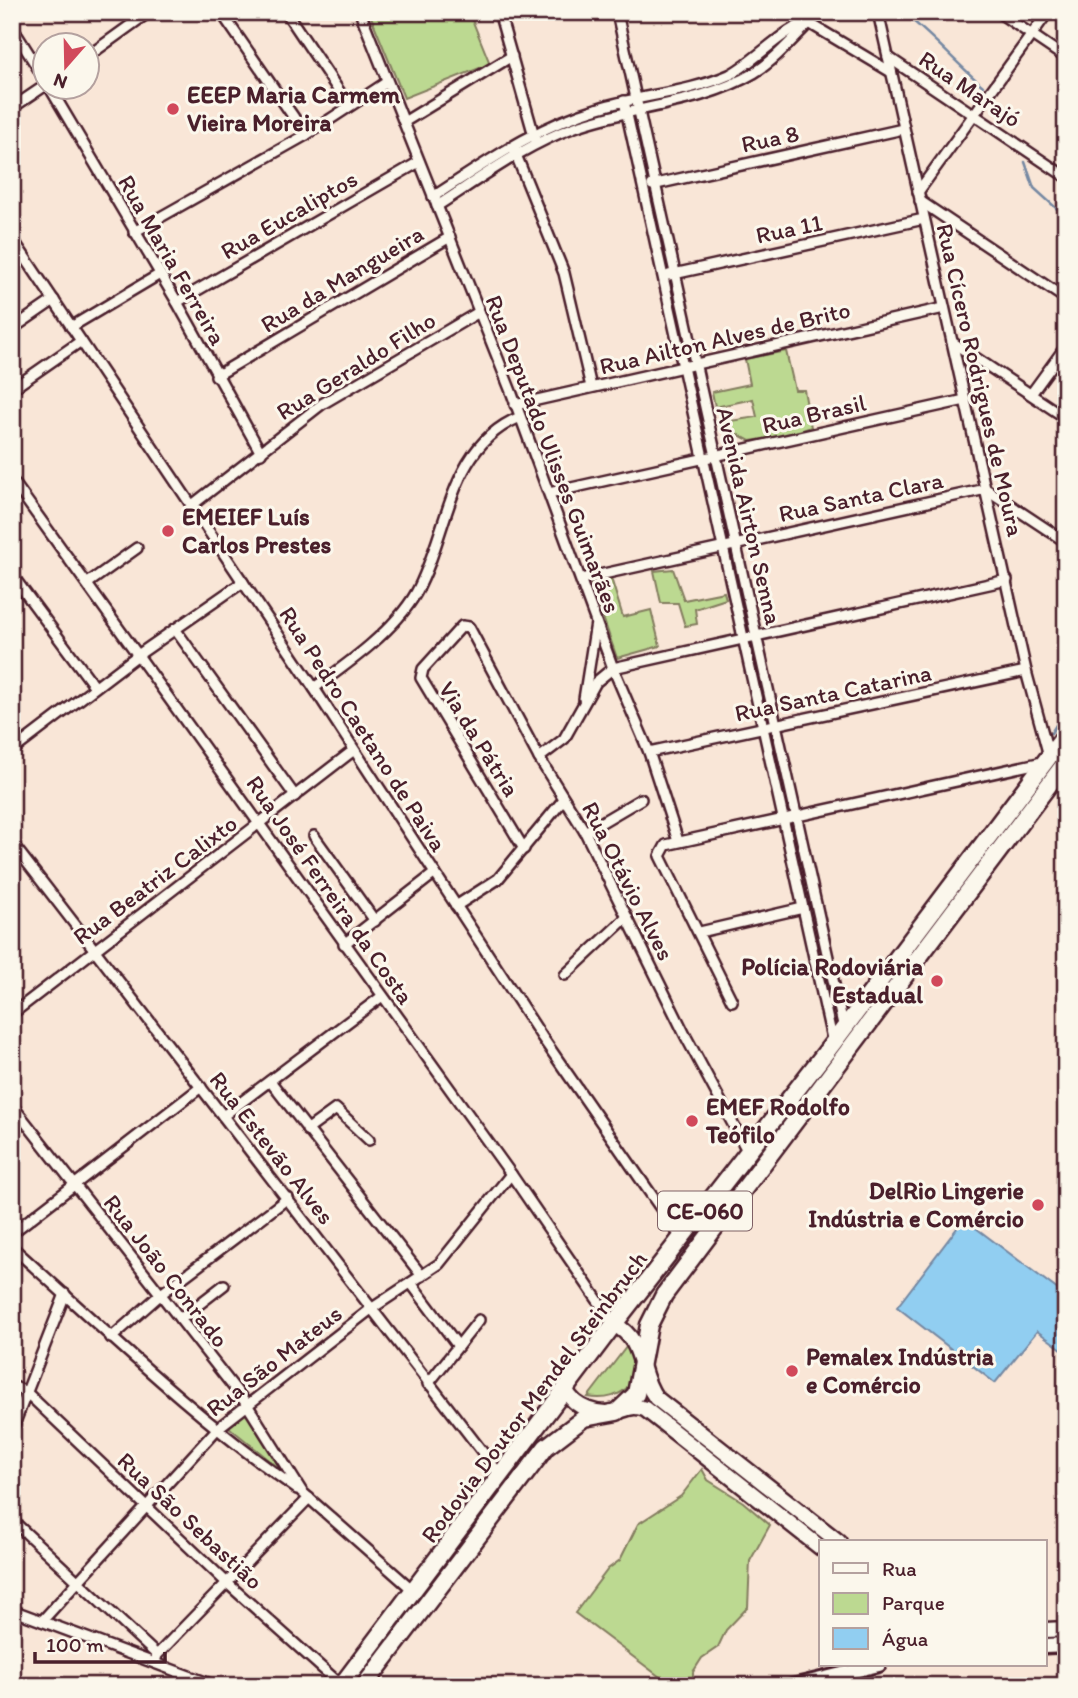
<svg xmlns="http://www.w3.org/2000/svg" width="1078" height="1698" font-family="Itim,sans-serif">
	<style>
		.green { fill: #bcd991; stroke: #837c5e; stroke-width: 2 }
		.water { fill: #91cef1; stroke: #7588a2; stroke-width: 2 }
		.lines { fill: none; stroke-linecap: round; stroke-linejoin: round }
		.stream { stroke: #7588a2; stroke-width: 2.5 }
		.street-casing { stroke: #4a1f2b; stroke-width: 14 }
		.secondary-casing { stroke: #4a1f2b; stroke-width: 18 }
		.primary-casing { stroke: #4a1f2b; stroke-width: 19 }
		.highway-casing { stroke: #4a1f2b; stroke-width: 21 }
		.street { stroke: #fbf7ec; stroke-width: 9 }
		.secondary { stroke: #fbf7ec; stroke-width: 12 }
		.primary { stroke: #fbf7ec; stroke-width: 14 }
		.highway { stroke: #fbf7ec; stroke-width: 16 }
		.poi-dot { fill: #d1495b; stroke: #fbf7ec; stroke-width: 2.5 }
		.labels { text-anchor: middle; stroke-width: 6; stroke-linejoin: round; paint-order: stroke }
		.shield { fill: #fbf7ec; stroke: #7f6065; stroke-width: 2 }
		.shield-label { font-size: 23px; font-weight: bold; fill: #4a1f2b }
		.street-label { font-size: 24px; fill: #4a1f2b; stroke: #fbf7ec }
		.poi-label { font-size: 24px; font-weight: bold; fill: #4a1f2b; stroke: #fbf7ec; text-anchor: start }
	</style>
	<rect width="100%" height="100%" fill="#f9e6d7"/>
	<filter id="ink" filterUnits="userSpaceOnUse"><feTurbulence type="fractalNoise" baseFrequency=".0143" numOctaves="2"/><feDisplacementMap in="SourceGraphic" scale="14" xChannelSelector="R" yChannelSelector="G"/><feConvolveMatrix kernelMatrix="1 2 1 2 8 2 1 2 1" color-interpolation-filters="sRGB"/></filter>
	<g filter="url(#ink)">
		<!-- green -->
		<g class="green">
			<polygon points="369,12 469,12 490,64 404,98"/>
			<polygon points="786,351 795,390 804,390 811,427 790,435 750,441 717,423 757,417 753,399 715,407 712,392 750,384 745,359"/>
			<polygon points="673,569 684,600 724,592 726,599 695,609 697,624 685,626 678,603 661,603 654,571"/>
			<polygon points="611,578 623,617 651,610 660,646 617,658 591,583"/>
			<path d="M630,1342C649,1376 624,1404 588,1397Z"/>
			<polygon points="245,1411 247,1412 290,1477 230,1428 229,1425"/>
			<polygon points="702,1469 708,1480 743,1502 770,1525 750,1561 748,1607 726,1630 718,1647 702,1658 693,1672 693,1686 672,1686 575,1613 608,1569 620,1560 638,1524 681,1496"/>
		</g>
		<!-- water -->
		<polygon class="water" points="964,1219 1066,1296 1066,1352 1037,1331 995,1383 897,1307"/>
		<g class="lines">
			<!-- stream -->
			<g class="stream">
				<path d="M902,12C931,34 955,62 983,86"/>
				<polyline points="1025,162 1034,188 1066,217"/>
				<polyline points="1051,733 1066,709"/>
			</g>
			<!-- street casing -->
			<g class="street-casing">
				<g id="street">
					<polyline points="221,12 306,135"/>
					<polyline points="286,12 349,106"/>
					<polyline points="360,12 512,394 613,668 649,752 678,841"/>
					<polyline points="499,12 535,139"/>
					<polyline points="878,12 1026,671 1049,756"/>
					<polyline points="998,12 1066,58"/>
					<polyline points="617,13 844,1029"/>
					<polyline points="809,23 891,72"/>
					<polyline points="12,27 46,81"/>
					<polyline points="88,56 149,12"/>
					<polyline points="888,57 1066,177"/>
					<polyline points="50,88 177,302 261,453"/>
					<polyline points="624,101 833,1043"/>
					<polyline points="12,108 46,85"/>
					<polyline points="404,122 512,56"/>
					<polyline points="514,150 564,273 591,387"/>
					<polyline points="652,185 903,129"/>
					<polyline points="918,192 1048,12"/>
					<path d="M433,197C487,162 537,126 599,108C641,95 688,93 729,75C751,65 791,22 809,23"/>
					<polyline points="920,201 1066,299"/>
					<path d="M437,206C482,177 525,145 575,127C633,106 700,105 754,73C774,61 792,40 809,23"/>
					<polyline points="134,232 306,135 387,82"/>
					<polyline points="12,238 314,688 542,1037 682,1239"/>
					<polyline points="669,275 924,219"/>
					<polyline points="177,302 419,162"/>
					<polyline points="71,327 160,274"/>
					<polyline points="12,329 54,300"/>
					<polyline points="952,342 1066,418"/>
					<polyline points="216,376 450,237"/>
					<polyline points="12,389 81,341"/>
					<polyline points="1031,394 1066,346"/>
					<polyline points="515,405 944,308"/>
					<polyline points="12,480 511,1174 614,1324"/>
					<polyline points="549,493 965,400"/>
					<polyline points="191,506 322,404 479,312"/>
					<polyline points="12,575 95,687"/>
					<polyline points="581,579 986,489 1066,542"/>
					<polyline points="88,583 137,548"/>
					<polyline points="175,629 295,796"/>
					<path d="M314,688C349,663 395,630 416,593C449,533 448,446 520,417"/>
					<polyline points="584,699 596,623"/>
					<polyline points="12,751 138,655 243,582"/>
					<polyline points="649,752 1026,671"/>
					<polyline points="539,758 564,739 596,682 613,668 1007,580"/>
					<polyline points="585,832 641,799"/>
					<polyline points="314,836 375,921"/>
					<polyline points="12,843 501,1476"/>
					<polyline points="524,849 421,678 423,669 462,626 469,627 539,758 585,832 685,1035 749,1154"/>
					<polyline points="456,906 498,879 564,799"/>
					<polyline points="700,932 803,908"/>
					<polyline points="344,944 435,873"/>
					<polyline points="565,975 627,917"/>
					<polyline points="732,1001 660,856 666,845 1043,762"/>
					<polyline points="12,1014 354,750"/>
					<polyline points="270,1081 422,1276"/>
					<polyline points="12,1105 246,1403 302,1492 414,1591"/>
					<polyline points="223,1116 381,997"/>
					<polyline points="307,1130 336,1109 369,1140"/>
					<polyline points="12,1233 201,1087"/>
					<path d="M12,1247C105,1330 195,1418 297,1489"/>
					<polyline points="411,1283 458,1346"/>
					<polyline points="180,1319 224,1285"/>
					<polyline points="111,1338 161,1294 288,1198"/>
					<polyline points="428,1384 479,1320"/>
					<polyline points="12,1386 26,1392 226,1582 341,1685"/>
					<polyline points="12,1430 65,1294"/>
					<polyline points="12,1520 157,1655"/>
					<polyline points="12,1610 216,1686"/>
					<polyline points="42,1621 218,1428 371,1309 439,1264 511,1174"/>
					<polyline points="155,1663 157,1655 309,1498"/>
				</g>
			</g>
			<!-- secondary casing -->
			<g class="secondary-casing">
				<polyline id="secondary" points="792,1686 879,1665"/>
			</g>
			<!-- primary casing -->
			<g class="primary-casing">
				<g id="primary">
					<path d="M614,1324C646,1341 637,1373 656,1398L839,1542"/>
					<path d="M566,1390C574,1408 599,1417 619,1411C630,1408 633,1405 645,1409L821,1548"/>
					<polyline points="1045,1630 1066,1629"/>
					<polyline points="1045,1646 1066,1645"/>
				</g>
			</g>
			<!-- highway casing -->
			<g class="highway-casing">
				<g id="highway">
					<polyline points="341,1686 614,1324 833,1043 1066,734"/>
					<polyline points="364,1686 546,1447 584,1418 617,1412 636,1394 649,1325 664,1295 1066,762"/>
				</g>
			</g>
			<!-- street -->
			<use href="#street" class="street"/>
			<!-- secondary -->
			<use href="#secondary" class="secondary"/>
			<!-- primary -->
			<use href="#primary" class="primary"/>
			<!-- highway -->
			<use href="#highway" class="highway"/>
		</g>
	</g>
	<!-- markers -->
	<g class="poi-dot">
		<circle cx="173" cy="109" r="7"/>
		<circle cx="168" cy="531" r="7"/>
		<circle cx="937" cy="981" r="7"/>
		<circle cx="692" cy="1121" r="7"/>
		<circle cx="1038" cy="1205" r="7"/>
		<circle cx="792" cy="1371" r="7"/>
	</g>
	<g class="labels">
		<!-- shield labels -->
		<rect class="shield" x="658" y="1191.5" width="94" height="39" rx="5"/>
		<g class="shield-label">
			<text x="705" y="1219">CE-060</text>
		</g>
		<!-- street labels -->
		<g class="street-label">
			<text transform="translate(970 89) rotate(34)" y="8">Rua Marajó</text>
			<text transform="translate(770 139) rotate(-12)" y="8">Rua 8</text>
			<text transform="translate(289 215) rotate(-30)" y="8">Rua Eucaliptos</text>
			<text transform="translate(789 229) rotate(-12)" y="8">Rua 11</text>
			<text transform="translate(172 260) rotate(60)" y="8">Rua Maria Ferreira</text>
			<text transform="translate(342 279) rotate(-31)" y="8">Rua da Mangueira</text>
			<text transform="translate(725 338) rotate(-13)" y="8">Rua Ailton Alves de Brito</text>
			<text transform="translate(356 366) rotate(-32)" y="8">Rua Geraldo Filho</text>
			<text transform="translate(980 380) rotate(77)" y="8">Rua Cícero Rodrigues de Moura</text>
			<text transform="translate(814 414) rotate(-13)" y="8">Rua Brasil</text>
			<text transform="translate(553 454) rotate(69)" y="8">Rua Deputado Ulisses Guimarães</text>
			<text transform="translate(861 497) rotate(-12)" y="8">Rua Santa Clara</text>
			<text transform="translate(749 516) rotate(77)" y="8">Avenida Airton Senna</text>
			<text transform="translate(833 693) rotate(-12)" y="8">Rua Santa Catarina</text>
			<text transform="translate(363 729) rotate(57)" y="8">Rua Pedro Caetano de Paiva</text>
			<text transform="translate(479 739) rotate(58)" y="8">Via da Pátria</text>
			<text transform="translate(155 880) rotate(-37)" y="8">Rua Beatriz Calixto</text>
			<text transform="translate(628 881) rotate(63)" y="8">Rua Otávio Alves</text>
			<text transform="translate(330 890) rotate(55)" y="8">Rua José Ferreira da Costa</text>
			<text transform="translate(272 1148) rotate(52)" y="8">Rua Estevão Alves</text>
			<text transform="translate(166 1271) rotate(52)" y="8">Rua João Conrado</text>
			<text transform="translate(274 1361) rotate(-38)" y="8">Rua São Mateus</text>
			<text transform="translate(534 1397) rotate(-53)" y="8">Rodovia Doutor Mendel Steinbruch</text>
			<text transform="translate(190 1521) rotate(43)" y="8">Rua São Sebastião</text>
		</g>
		<!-- poi labels -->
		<g class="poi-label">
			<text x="187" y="103">EEEP Maria Carmem<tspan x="187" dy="28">Vieira Moreira</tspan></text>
			<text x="182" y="525">EMEIEF Luís<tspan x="182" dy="28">Carlos Prestes</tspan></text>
			<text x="923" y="975" text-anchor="end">Polícia Rodoviária<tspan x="923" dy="28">Estadual</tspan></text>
			<text x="706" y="1115">EMEF Rodolfo<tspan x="706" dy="28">Teófilo</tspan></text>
			<text x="1024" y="1199" text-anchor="end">DelRio Lingerie<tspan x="1024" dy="28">Indústria e Comércio</tspan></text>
			<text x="806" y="1365">Pemalex Indústria<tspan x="806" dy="28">e Comércio</tspan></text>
		</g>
	</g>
	<!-- margin -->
	<rect width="1078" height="1698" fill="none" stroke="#fbf7ec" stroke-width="42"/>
	<rect x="21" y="21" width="1036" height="1656" fill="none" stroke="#4a1f2b" stroke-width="2.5" filter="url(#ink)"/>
	<!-- legend -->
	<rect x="819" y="1540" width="228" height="126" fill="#fbf7ec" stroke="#b4a19f" stroke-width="2"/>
	<rect x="833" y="1563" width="35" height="10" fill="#fbf7ec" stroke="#b4a19f" stroke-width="2"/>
	<text x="882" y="1576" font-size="21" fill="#4a1f2b">Rua</text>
	<rect x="833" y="1593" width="35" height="21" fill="#bcd991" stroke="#b4a19f" stroke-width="2"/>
	<text x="882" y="1610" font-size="21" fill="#4a1f2b">Parque</text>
	<rect x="833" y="1628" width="35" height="21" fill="#91cef1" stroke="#b4a19f" stroke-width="2"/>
	<text x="882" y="1646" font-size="21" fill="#4a1f2b">Água</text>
	<!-- north arrow -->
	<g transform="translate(66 66) rotate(200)"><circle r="33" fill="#fbf7ec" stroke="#b4a19f" stroke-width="2"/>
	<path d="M0-5L12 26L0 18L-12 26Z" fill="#d1495b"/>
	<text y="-10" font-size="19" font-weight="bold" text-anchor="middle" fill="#4a1f2b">N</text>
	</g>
	<!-- scale -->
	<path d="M35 1652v10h130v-10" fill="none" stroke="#4a1f2b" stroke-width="3.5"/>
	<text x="46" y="1652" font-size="21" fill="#4a1f2b" stroke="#fbf7ec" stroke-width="5" paint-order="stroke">100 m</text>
</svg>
